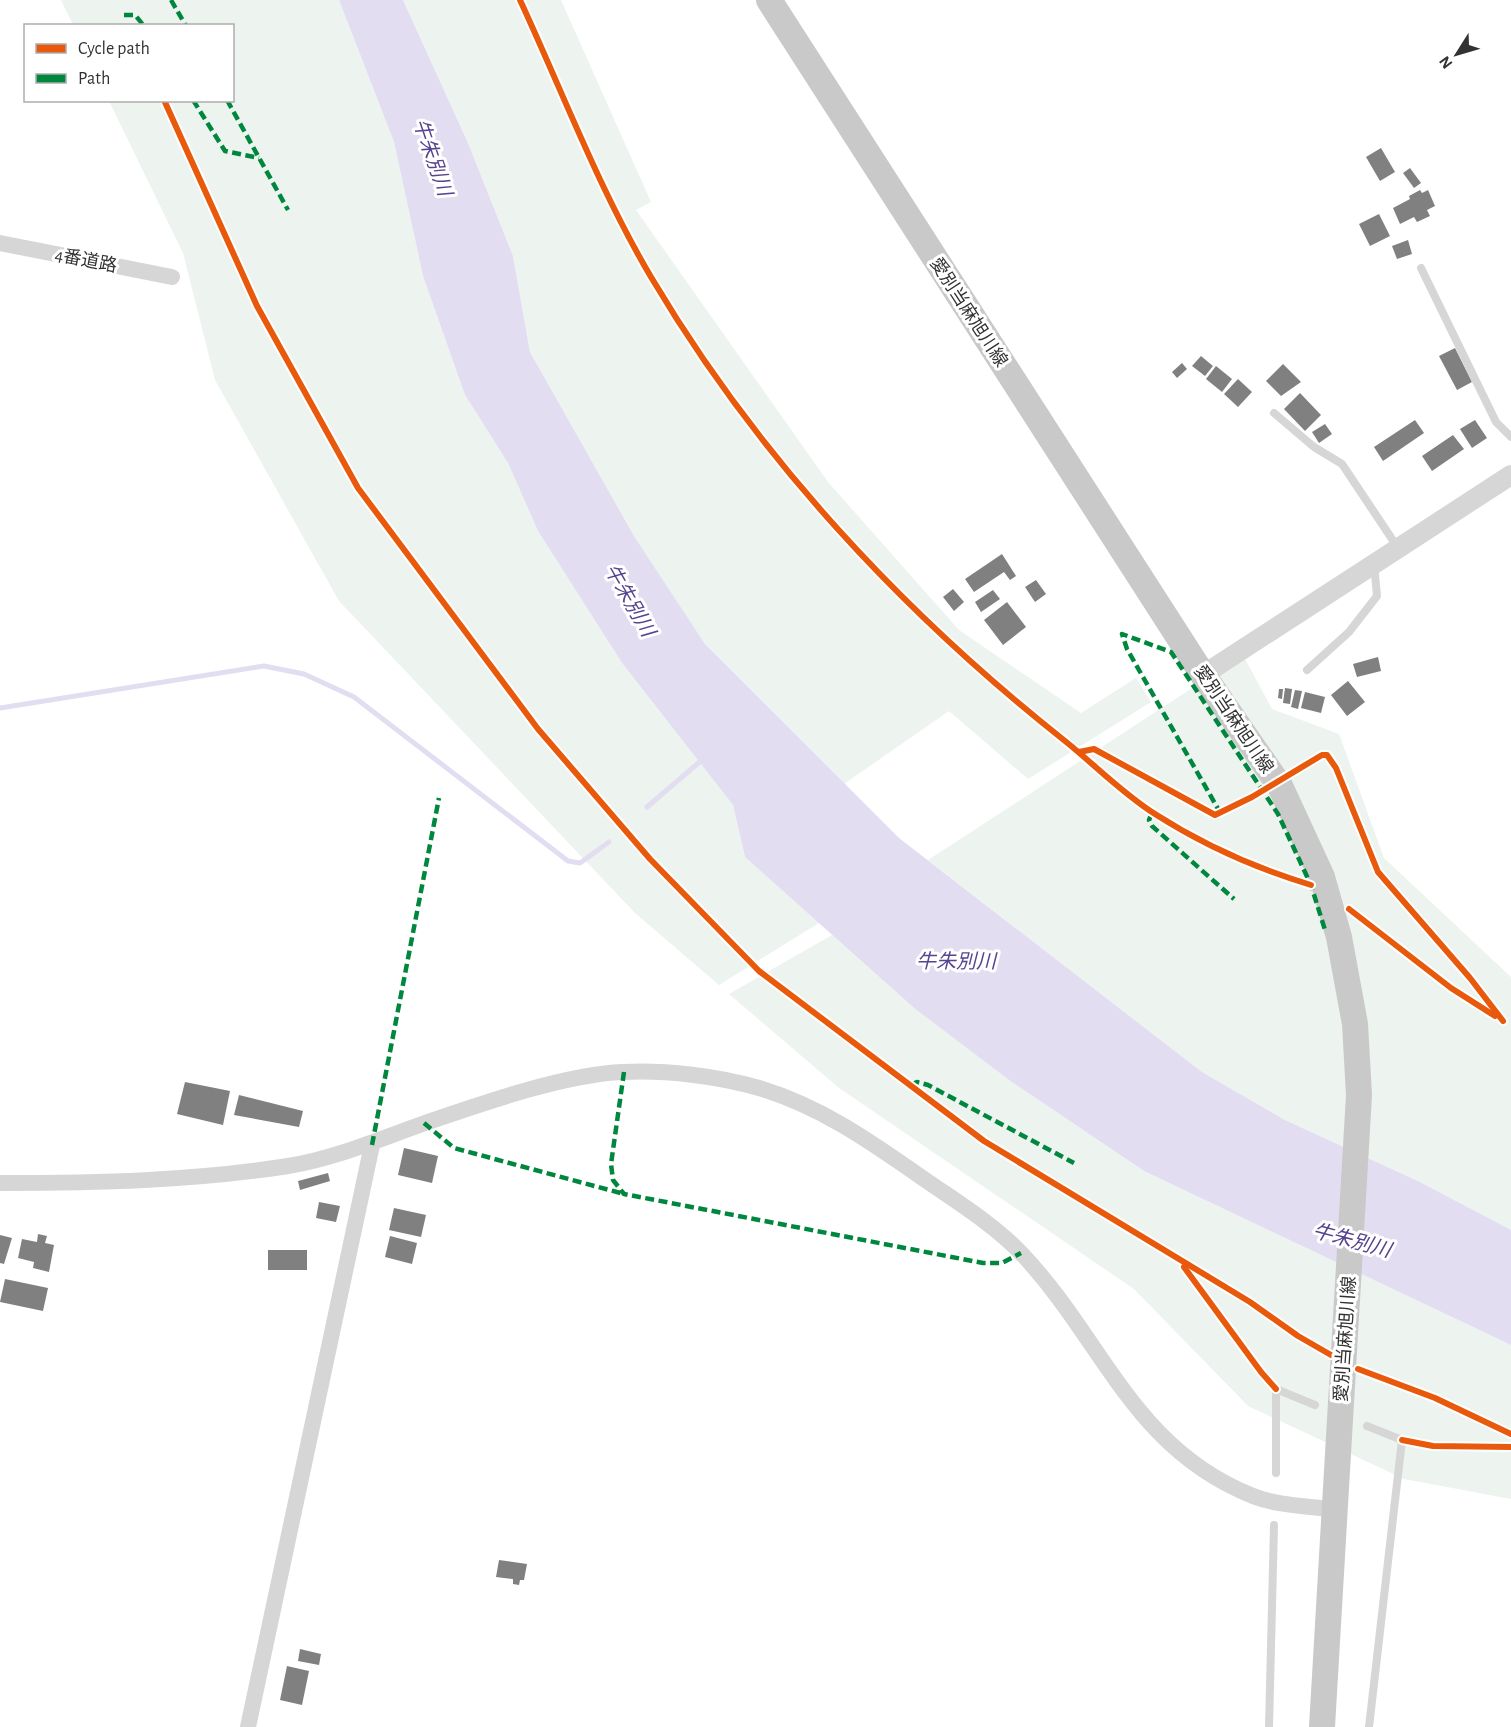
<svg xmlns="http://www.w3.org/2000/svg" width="1511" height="1727" font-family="'Alegreya Sans','Noto Sans JP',sans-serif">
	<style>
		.green { fill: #edf3ef }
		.water { fill: #e3ddf1 }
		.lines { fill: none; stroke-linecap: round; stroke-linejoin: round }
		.stream { stroke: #e3ddf1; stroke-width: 5 }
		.building { fill: #808080 }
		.service { stroke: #d6d6d6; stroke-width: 8 }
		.minor { stroke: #d6d6d6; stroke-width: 16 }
		.tertiary { stroke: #d6d6d6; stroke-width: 20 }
		.primary { stroke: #c9c9c9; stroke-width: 26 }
		.quiet { stroke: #00873e; stroke-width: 4.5; stroke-dasharray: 9 4.5; stroke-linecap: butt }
		.cycleway-casing { stroke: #fff; stroke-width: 10 }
		.cycleway { stroke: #e8590c; stroke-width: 6 }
		.labels { text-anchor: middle; stroke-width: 6; stroke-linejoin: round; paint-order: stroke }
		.street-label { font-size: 18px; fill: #323232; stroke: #fff }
		.water-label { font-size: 20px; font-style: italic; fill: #584390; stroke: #fff }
	</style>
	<rect width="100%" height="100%" fill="#fff"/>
	<!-- green -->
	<g class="green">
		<polygon points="61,0 339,0 394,142 423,276 465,395 508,463 538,531 622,663 733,805 745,857 819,923 719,985 635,913 339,601 215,380 183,253 109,101 232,100 232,26 73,25"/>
		<polygon points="403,0 561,0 651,202 636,210 828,482 959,630 1081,713 1136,678 1151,702 1028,779 949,711 844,784 705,644 634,536 530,352 513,256 468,143"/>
		<polygon points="1243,655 1272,709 1339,734 1384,858 1511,977 1511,1230 1420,1182 1285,1120 1202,1072 928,860"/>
		<polygon points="832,935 914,1008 1009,1080 1144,1171 1511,1345 1511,1499 1404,1479 1248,1406 1134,1289 839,1088 729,994"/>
	</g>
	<!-- water -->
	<polygon class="water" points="339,0 403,0 468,143 513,256 530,352 634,536 705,644 899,838 1202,1072 1285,1120 1420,1182 1511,1230 1511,1345 1144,1171 1009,1080 914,1008 745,857 733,805 622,663 538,531 508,463 465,395 423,276 394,142"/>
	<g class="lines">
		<!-- stream -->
		<g class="stream">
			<polyline points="0,708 264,666 304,674 354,697 568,861 580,863 609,842"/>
			<polyline points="647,807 703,759"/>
		</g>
	</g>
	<!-- building -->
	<g class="building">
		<polygon points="1381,148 1395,172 1380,181 1366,157"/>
		<polygon points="1410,168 1421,183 1414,188 1403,173"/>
		<polygon points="1420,190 1422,193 1428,190 1435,206 1427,210 1430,216 1417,222 1414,217 1400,224 1393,208 1410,199 1409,196"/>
		<polygon points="1379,214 1390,236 1370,246 1359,224"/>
		<polygon points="1408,240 1412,254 1397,259 1392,246"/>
		<polygon points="1455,348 1472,382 1457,390 1439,356"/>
		<polygon points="1201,356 1213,366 1205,376 1192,366"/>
		<polygon points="1182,363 1187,369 1177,378 1172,372"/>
		<polygon points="1283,364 1301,382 1281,396 1266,381"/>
		<polygon points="1216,366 1232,379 1222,392 1206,379"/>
		<polygon points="1238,379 1252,392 1238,407 1224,394"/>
		<polygon points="1300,393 1321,415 1305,431 1284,409"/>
		<polygon points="1415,420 1424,433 1383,461 1374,447"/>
		<polygon points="1475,420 1487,438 1472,448 1460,429"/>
		<polygon points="1325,424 1332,434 1319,443 1312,432"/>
		<polygon points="1453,435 1464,449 1432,471 1422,456"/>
		<polygon points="1002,554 1016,576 1010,580 1004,572 974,592 965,579"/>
		<polygon points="1036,580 1046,594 1035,602 1025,587"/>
		<polygon points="953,589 964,602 954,611 943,597"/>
		<polygon points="993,590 1000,599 981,612 975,602"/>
		<polygon points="1007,602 1026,627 1003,645 984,620"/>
		<polygon points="1378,657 1381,671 1357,677 1353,664"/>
		<polygon points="1348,681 1365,702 1347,716 1331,695"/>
		<polygon points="1285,688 1292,689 1290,704 1283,703"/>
		<polygon points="1279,689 1283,689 1282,699 1278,698"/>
		<polygon points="1295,690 1302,691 1298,709 1291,707"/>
		<polygon points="1305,692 1325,697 1321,713 1301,708"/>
		<polygon points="185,1082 230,1091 223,1125 177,1114"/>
		<polygon points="239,1095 303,1111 299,1127 234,1115"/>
		<polygon points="404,1148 438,1156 432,1183 398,1175"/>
		<polygon points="328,1173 330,1181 300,1190 298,1181"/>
		<polygon points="319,1202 340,1206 336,1222 316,1218"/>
		<polygon points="394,1208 426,1215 421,1237 389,1230"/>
		<polygon points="38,1234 47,1236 45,1243 54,1245 49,1272 33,1268 34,1262 18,1258 22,1239 37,1242"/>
		<polygon points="0,1235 12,1238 4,1264 0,1263"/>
		<polygon points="390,1236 417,1243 412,1264 385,1257"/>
		<rect x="268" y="1250" width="39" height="20"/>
		<polygon points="5,1279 48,1288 43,1311 0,1302"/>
		<polygon points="499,1560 527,1564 524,1580 520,1580 519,1585 513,1584 513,1579 496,1577"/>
		<polygon points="300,1649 321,1654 319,1665 298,1661"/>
		<polygon points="287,1666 309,1671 302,1705 280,1700"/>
	</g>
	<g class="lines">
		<!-- service -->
		<g class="service">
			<polyline points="1421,268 1496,422 1511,437"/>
			<polyline points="1274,413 1314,447 1342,464 1398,548"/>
			<polyline points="1307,670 1349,632 1377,596 1374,564"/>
			<polyline points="1367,1426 1402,1440 1369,1727"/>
			<polyline points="1276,1473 1276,1389 1315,1405"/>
			<polyline points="1269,1727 1274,1525"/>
		</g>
		<!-- minor -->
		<g class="minor">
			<polyline points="0,243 172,277"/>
			<path d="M0,1183C96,1183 193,1181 288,1166C336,1158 380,1139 425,1123C480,1104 566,1074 623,1072C667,1070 717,1076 759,1088C822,1107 871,1142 924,1179C957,1202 993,1224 1021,1253C1103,1339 1132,1448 1253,1496C1278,1506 1310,1506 1335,1510"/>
			<polyline points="248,1727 372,1145"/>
		</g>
		<!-- tertiary -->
		<polyline class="tertiary" points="1203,675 1511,475"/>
		<!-- primary -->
		<polyline class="primary" points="769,0 1203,675 1280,786 1322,877 1339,937 1355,1024 1359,1095 1322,1727"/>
		<!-- quiet -->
		<g class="quiet">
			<polyline points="171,0 186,26"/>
			<polyline points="124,15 135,15 144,26"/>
			<polyline points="193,100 225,151 259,158"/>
			<polyline points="227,100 288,210"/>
			<polyline points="1152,813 1149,820 1152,826 1234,899"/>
			<polyline points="1221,814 1127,649 1122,634 1171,652 1278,814 1311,885 1325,930"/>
			<polyline points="624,1072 611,1164 613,1180 624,1194 983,1263 1002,1263 1021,1253"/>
			<polyline points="911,1085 917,1082 928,1085 1074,1163"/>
			<polyline points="424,1123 454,1148 624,1194"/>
			<polyline points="372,1145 439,798"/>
		</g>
		<!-- cycleway casing -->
		<g class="cycleway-casing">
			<g id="cycleway">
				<path d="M520,0C563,93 599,189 651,277C757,456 902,612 1065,741C1095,765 1123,794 1155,814C1202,844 1258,869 1311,885"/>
				<polyline points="164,100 257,306 358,488 538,729 650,859 759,971 984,1141 1250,1302 1298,1336 1331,1355"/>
				<polyline points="1079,752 1094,749 1215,815 1252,797 1322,755 1327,755 1336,768 1378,872 1470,978 1503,1021"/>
				<polyline points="1349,909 1451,988 1495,1016"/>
				<polyline points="1184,1267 1261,1372 1276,1389"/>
				<polyline points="1358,1369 1435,1398 1511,1434"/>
				<polyline points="1402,1440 1433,1446 1511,1447"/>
			</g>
		</g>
		<!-- cycleway -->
		<use href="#cycleway" class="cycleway"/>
	</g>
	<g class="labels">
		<!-- street labels -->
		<g class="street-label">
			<text transform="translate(86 260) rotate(11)" y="6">4番道路</text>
			<text transform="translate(969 312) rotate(57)" y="6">愛別当麻旭川線</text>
			<text transform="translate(1234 719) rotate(56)" y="6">愛別当麻旭川線</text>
			<text transform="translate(1345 1339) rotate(-86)" y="6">愛別当麻旭川線</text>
		</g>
		<!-- water labels -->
		<g class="water-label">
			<text transform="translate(433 157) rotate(71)" y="7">牛朱別川</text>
			<text transform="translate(630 600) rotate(60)" y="7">牛朱別川</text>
			<text x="956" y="968">牛朱別川</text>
			<text transform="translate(1352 1240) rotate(15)" y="7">牛朱別川</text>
		</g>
	</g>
	<!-- legend -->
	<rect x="24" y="24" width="210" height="78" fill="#ffffff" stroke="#adadad" stroke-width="1.5"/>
	<rect x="36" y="44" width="30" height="9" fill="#e8590c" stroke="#adadad" stroke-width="1.5"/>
	<text x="78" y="54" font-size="18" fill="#323232">Cycle path</text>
	<rect x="36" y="74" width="30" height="9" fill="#00873e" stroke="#adadad" stroke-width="1.5"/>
	<text x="78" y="84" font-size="18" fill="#323232">Path</text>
	<!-- north arrow -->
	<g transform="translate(1457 54) rotate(233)" stroke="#ffffff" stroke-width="4.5" paint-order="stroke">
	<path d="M0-4.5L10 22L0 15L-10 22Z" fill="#323232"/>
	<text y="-9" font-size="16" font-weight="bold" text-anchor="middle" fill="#323232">N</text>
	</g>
</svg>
